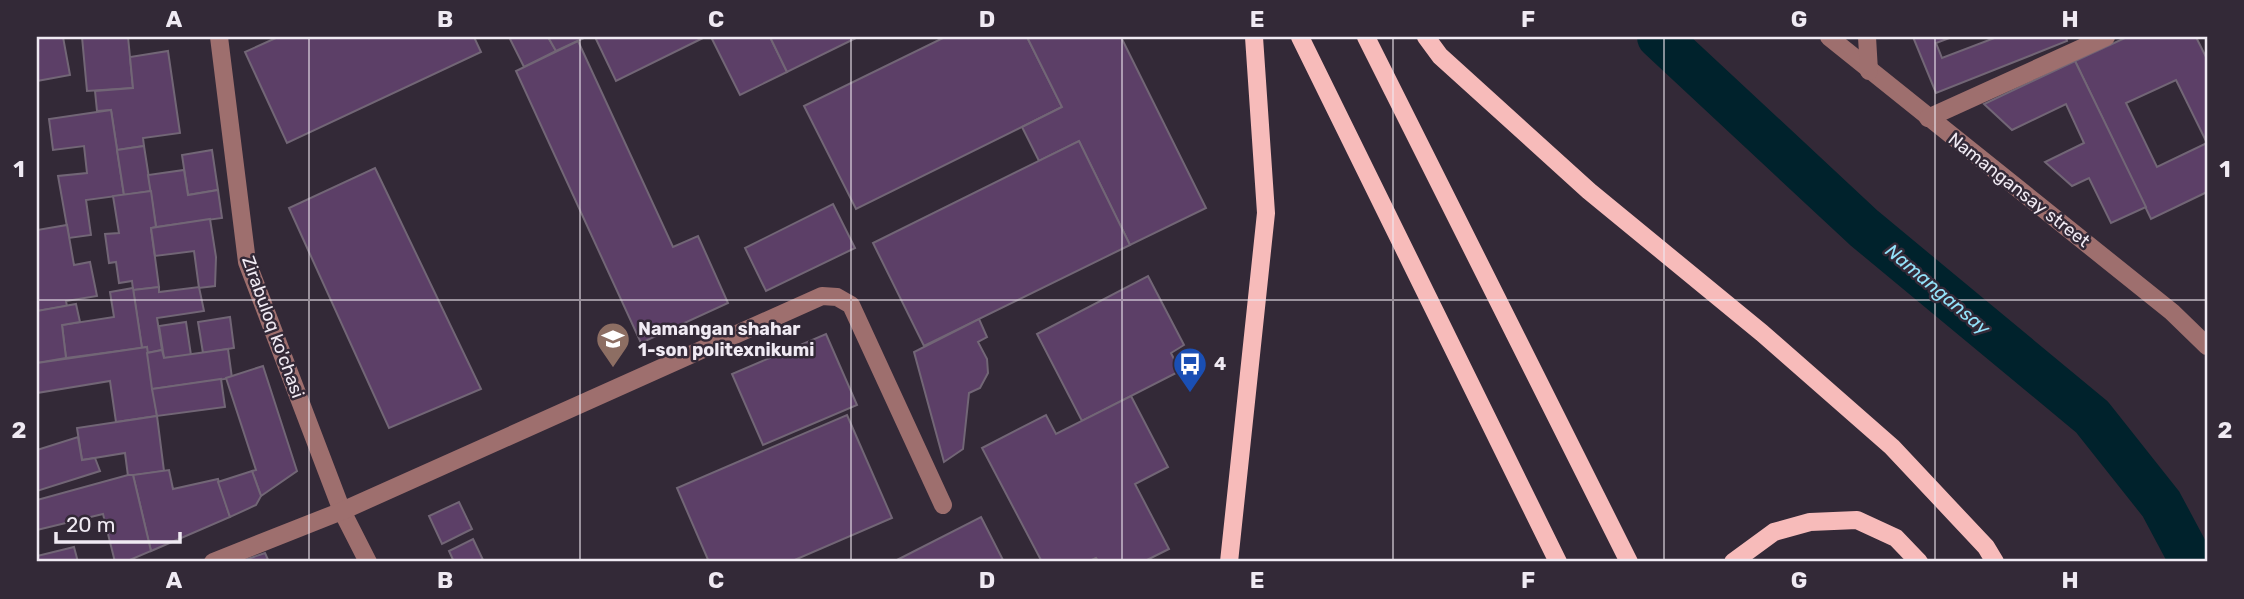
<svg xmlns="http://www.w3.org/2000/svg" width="2244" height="599" font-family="Rubik,sans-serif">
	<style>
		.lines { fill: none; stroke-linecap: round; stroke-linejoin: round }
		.canal { stroke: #00222c; stroke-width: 44 }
		.building { fill: #5c3f67; stroke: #726676; stroke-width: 2; fill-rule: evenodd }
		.minor { stroke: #9e6f6e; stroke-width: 18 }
		.major { stroke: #f7bbba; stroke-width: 18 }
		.grid { fill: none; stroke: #f0eaf3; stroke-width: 2; stroke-opacity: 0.55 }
		.labels { text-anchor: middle; stroke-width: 5; stroke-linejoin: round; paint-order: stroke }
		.street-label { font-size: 18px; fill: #f0eaf3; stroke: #332937 }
		.poi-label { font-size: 18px; font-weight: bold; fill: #f0eaf3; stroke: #332937; text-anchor: start }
		.water-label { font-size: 19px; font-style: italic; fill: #94e3fb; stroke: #332937 }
		.neatline { fill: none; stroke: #f0eaf3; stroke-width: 2.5 }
		.grid-label { font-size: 23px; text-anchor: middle; font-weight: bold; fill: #f0eaf3 }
	</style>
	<rect width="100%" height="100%" fill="#332937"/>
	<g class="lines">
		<!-- canal -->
		<polyline class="canal" points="1659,37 1864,228 2092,417 2161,504 2192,562"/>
	</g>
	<!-- building -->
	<g class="building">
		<polygon points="37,37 63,37 70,75 37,81"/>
		<polygon points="82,37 128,37 133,88 87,91"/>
		<polygon points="278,37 474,37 481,52 287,143 245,52"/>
		<polygon points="509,37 548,37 556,51 524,67"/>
		<polygon points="548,37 586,37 556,51"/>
		<polygon points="595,37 705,37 616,81"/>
		<polygon points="711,37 770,37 787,72 740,95"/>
		<polygon points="770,37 858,37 787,72"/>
		<polygon points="945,37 1027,37 1062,107 856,209 804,106"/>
		<polygon points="1027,37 1121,37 1206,208 1130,245 1079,141 1039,161 1022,127 1062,107"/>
		<polygon points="1913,37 1952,37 1936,43 1942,58 1997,37 2066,37 2067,41 1936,93"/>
		<path d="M2127,37H2196L2207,59V192L2151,219L2075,61ZM2176,80L2207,143L2157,167L2126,103Z"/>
		<polygon points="578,41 673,247 698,236 728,303 641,343 516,71"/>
		<polygon points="168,51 180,133 143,138 144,146 117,150 111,110 97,111 95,91 133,88 130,57"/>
		<polygon points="2075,61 2146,207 2111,223 2089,178 2072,186 2045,162 2084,143 2066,104 2012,130 1984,104"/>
		<polygon points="111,110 124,195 86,200 91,235 69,238 58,176 87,173 84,146 53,150 49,119"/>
		<polygon points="1079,141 1130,245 924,346 873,243"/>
		<polygon points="144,146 151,191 124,195 117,150"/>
		<polygon points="212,150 218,190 188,195 182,155"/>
		<polygon points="375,168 481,389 389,428 289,208"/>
		<polygon points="184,170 188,195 218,190 222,218 156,227 148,175"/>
		<polygon points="151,191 156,227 151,228 159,287 133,290 132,281 119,283 116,262 109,263 105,234 119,233 113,196"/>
		<polygon points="833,204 855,248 766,291 745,248"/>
		<polygon points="210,219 216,257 215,286 199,288 194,251 155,256 151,228"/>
		<polygon points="67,225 74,265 90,262 97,296 66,301 67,306 37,311 37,230"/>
		<polygon points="1148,276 1184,345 1171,353 1180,371 1082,421 1037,334"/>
		<polygon points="159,287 159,292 199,287 204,311 157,318 162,350 147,353 147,347 142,348 133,290"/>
		<polygon points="133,288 142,348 66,358 62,325 114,317 110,292"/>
		<polygon points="76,304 80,322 62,325 66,358 37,363 37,311"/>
		<polygon points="230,317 234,348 203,353 198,322"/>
		<polygon points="979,319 987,337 978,342 987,359 988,373 980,388 969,393 963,449 944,462 914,352"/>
		<polygon points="186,322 191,355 164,358 159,326"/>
		<polygon points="826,334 857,405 763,445 732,374"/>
		<polygon points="147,347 157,416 116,422 110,381 37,393 37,363"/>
		<polygon points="228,349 232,378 152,389 147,353 162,350 164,358"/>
		<polygon points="263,366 297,471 261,496 252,471 256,470 226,378"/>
		<polygon points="221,379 225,407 157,416 152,389"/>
		<polygon points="1131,396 1168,467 1135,484 1169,549 1143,562 1099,562 1096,558 1087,562 1042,562 982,448 1046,415 1056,434"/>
		<polygon points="847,415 892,518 790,562 709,562 677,488"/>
		<polygon points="157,416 164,471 128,476 125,453 82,460 77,428"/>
		<polygon points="78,437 82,460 95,458 100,471 37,491 37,450"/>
		<polygon points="169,470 173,489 218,479 230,517 151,551 133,475"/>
		<polygon points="252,471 261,496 256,505 230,517 218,482"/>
		<polygon points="128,475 133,475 151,551 125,562 115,562 103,514 37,530 37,500"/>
		<polygon points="459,502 472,529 442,544 429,516"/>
		<polygon points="981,517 1004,562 893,562"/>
		<polygon points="473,539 484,562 454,562 449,551"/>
		<polygon points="74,547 78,562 37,562 37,556"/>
		<polygon points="265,553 269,562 239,562"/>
	</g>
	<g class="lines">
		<!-- minor -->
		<g class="minor">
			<polyline points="219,37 247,262 342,511 368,562"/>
			<polyline points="1829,37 2172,312 2207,346"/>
			<polyline points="1867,37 1869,71"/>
			<polyline points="1928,118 2106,37"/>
			<polyline points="213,562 342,511 822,296 837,297 851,305 943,505"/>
		</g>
		<!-- major -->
		<g class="major">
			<polyline points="1300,37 1558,562"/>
			<polyline points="1366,37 1629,562"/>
			<polyline points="1426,37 1440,56 1589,191 1762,333 1892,447 1986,547 1995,562"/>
			<polyline points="1229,562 1266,213 1254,37"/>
			<polyline points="1733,562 1774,532 1810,522 1857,520 1896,538 1919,562"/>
		</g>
	</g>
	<!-- grid -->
	<path class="grid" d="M309,37V562M580,37V562M851,37V562M1122,37V562M1393,37V562M1664,37V562M1935,37V562M37,300H2207"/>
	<!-- icons -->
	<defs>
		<g id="university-pin" transform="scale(1.75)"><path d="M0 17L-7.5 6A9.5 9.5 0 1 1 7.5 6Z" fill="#8d6e63" stroke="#332937"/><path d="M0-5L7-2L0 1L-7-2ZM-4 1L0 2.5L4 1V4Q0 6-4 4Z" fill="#fff"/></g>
		<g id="bus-pin" transform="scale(1.75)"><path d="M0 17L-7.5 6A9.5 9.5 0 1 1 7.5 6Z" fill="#1a4fb4" stroke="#332937"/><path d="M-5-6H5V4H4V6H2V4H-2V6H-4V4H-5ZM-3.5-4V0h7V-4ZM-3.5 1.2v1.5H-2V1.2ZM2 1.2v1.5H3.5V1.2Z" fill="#fff"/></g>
	</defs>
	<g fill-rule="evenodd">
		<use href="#university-pin" x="613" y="339"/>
		<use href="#bus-pin" x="1190" y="364"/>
	</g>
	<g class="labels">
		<!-- street labels -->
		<g class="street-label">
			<text transform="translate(2019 190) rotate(38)" y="6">Namangansay street</text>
			<text transform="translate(273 327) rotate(70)" y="6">Zirabuloq ko'chasi</text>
		</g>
		<!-- poi labels -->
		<g class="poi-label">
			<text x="638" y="335">Namangan shahar<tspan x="638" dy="21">1-son politexnikumi</tspan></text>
			<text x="1214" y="370">4</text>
		</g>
		<!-- water labels -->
		<g class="water-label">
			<text transform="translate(1938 289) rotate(40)" y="7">Namangansay</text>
		</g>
	</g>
	<!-- border -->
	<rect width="2244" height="599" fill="none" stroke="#332937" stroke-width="77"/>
	<!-- scale -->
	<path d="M56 532v10h124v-10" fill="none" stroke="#f0eaf3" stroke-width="3.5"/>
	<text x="66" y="532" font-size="21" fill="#f0eaf3" stroke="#332937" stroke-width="5" paint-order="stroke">20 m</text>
	<rect x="38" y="38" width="2168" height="522" class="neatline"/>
	<g class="grid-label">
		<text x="174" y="27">A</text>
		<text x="445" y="27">B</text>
		<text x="716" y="27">C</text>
		<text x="987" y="27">D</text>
		<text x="1257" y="27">E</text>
		<text x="1528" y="27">F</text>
		<text x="1799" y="27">G</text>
		<text x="2070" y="27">H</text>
		<text x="19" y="177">1</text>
		<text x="2225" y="177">1</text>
		<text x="19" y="438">2</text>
		<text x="2225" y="438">2</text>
		<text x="174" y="588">A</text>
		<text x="445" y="588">B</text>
		<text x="716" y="588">C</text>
		<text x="987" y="588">D</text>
		<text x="1257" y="588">E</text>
		<text x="1528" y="588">F</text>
		<text x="1799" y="588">G</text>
		<text x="2070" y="588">H</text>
	</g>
</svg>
